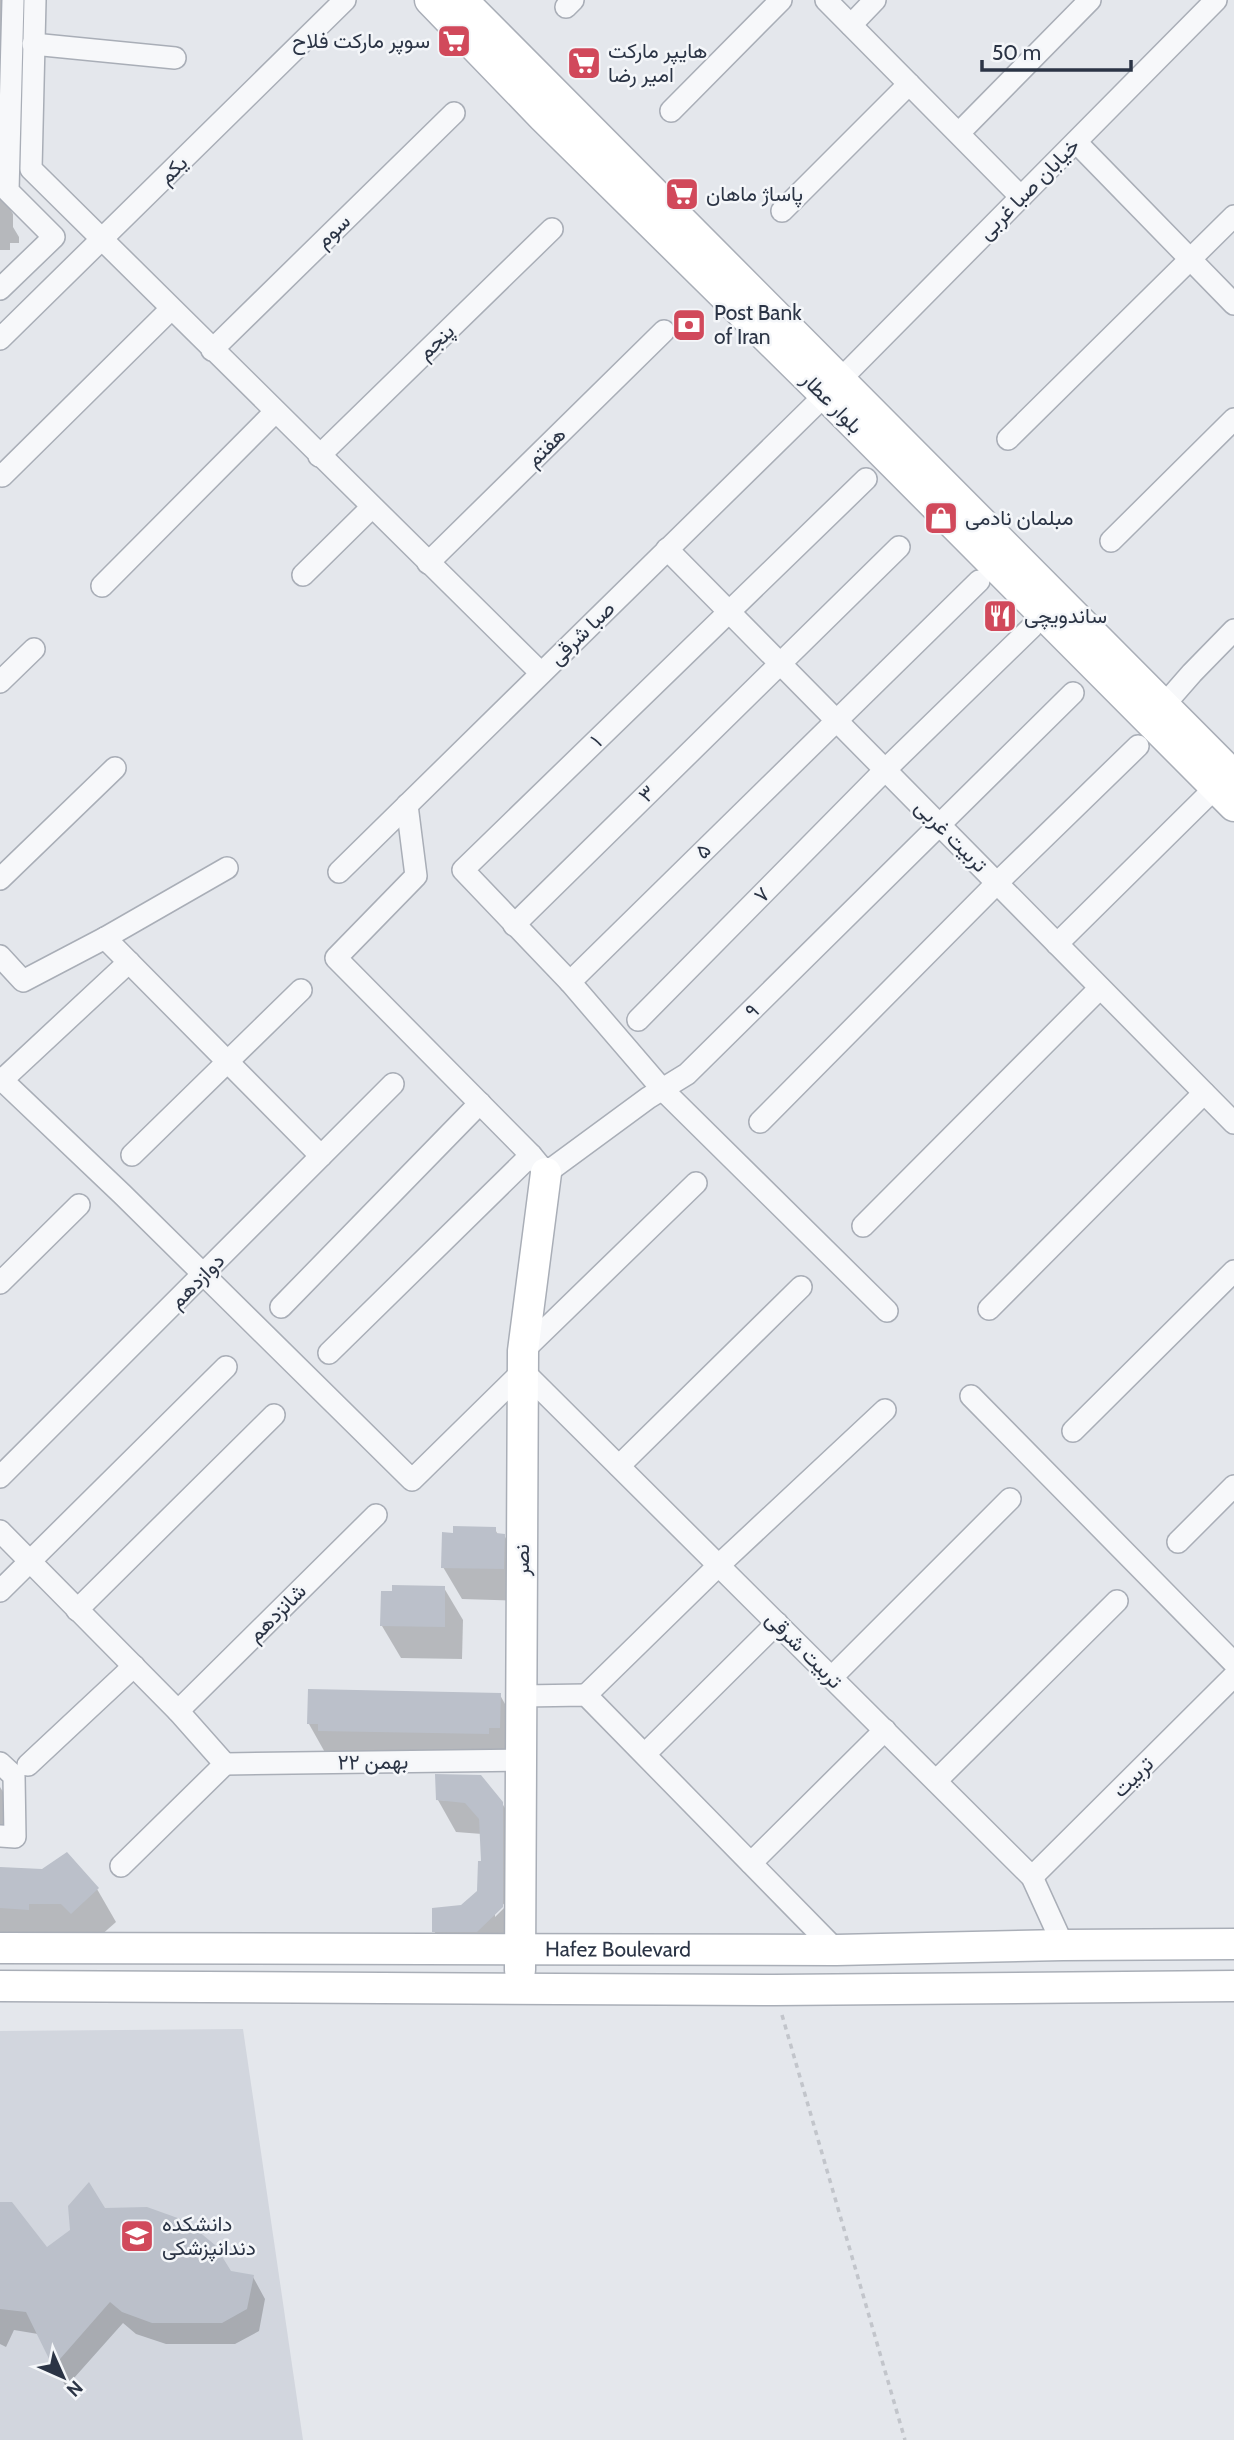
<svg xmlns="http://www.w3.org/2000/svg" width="1234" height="2440" font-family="Cabin,Vazirmatn,sans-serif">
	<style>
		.built { fill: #d2d6de }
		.shadow { fill: #0003; fill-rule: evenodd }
		.building { fill: #bbc0ca }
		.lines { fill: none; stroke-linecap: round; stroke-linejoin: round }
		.street-casing { stroke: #a9aeb7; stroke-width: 24 }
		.secondary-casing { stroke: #a9aeb7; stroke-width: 33 }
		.path { stroke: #c2c5cb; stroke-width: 3.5; stroke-dasharray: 5 5; stroke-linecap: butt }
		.street { stroke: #f7f8fa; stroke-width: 21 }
		.secondary { stroke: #fff; stroke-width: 30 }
		.labels { text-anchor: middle; stroke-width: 5; stroke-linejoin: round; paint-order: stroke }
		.poi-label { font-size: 21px; fill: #2b3445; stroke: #f4f6f9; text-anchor: start }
		.street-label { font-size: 21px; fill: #2b3445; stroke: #f4f6f9 }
	</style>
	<rect width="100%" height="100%" fill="#e4e7ec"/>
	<!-- built -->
	<polygon class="built" points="243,2029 303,2440 0,2440 0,2031"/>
	<!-- shadow -->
	<g class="shadow">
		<polygon points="0,0 3,0 6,59 0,59"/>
		<polygon points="0,192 13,214 13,227 19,237 19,243 10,243 10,250 0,250"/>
		<polygon points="495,1529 498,1535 504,1535 522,1568 522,1601 462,1599 443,1567"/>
		<polygon points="444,1588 463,1620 462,1659 401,1658 382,1626"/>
		<polygon points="500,1695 518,1727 517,1760 327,1756 309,1724"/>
		<polygon points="0,1787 5,1795 6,1828 0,1828"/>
		<path d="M438,1800L502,1803L521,1836L520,1940L453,1963L434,1931L479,1891L483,1863L482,1834L456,1832ZM508,1900L510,1902L495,1917V1912Z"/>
		<polygon points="0,1869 97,1889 116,1922 90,1945 0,1939"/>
		<polygon points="0,2203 47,2250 104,2210 230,2273 253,2277 265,2299 259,2331 235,2344 166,2344 136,2334 123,2323 66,2387 38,2334 14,2330 6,2347 0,2344"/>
	</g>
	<!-- building -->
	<g class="building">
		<polygon points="453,1526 496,1527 496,1533 505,1534 504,1569 441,1568 442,1532 453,1533"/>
		<polygon points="392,1585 445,1586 445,1627 380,1626 381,1591 392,1591"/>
		<polygon points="308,1689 501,1693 500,1728 489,1728 489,1734 318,1731 318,1724 307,1724"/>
		<polygon points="435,1774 481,1775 503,1802 503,1907 477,1932 432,1932 432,1908 461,1905 477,1891 478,1861 481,1861 479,1819 465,1803 436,1800"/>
		<polygon points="67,1852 99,1888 71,1914 61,1904 29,1904 29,1910 0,1908 0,1867 42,1869"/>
		<polygon points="89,2182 105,2208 147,2207 186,2221 215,2245 231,2271 254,2275 247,2309 222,2323 152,2323 122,2312 110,2302 53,2367 26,2312 0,2309 0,2202 12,2202 47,2247 70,2230 68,2206"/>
	</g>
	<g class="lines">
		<!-- street casing -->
		<g class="street-casing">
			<g id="street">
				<polyline points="35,0 31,169 541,673"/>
				<polyline points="826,0 1021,197"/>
				<polyline points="566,7 573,0"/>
				<polyline points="851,25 875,0"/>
				<polyline points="33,44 175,58"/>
				<polyline points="671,111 781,0"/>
				<polyline points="959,133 1090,0"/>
				<polyline points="1076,142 1234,304"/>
				<polyline points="782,211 909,84"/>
				<polyline points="0,289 54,237 8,191 13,0"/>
				<polyline points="0,339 345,0"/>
				<polyline points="212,350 454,113"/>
				<polyline points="1008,439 1234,216"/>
				<polyline points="319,456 552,229"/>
				<polyline points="2,476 171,309"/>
				<polyline points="866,479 463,870 570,982 662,1089 887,1311"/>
				<polyline points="1111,541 1234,419"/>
				<polyline points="667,549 1234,1123"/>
				<polyline points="428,563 664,331"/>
				<polyline points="303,575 372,507"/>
				<polyline points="102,586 275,412"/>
				<polyline points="0,682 34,649"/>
				<polyline points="1164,705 1192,673 1234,630"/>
				<polyline points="407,805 416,876 336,958 531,1155 546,1173 648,1098 687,1074 1073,693"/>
				<polyline points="339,872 825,395 1216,0"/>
				<polyline points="0,879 115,768"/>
				<polyline points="514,925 899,547"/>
				<polyline points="105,938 321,1156"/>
				<polyline points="1057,944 1216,787"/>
				<polyline points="0,956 23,981 105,938 227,868"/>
				<polyline points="570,982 979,581"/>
				<polyline points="638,1020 885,770 1032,627"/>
				<polyline points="0,1078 122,1194 412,1480 523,1371 1032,1877 1063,1945"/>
				<polyline points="0,1082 129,962"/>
				<polyline points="760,1122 997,883 1138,746"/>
				<polyline points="132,1155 301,990"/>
				<polyline points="863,1226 1100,988"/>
				<polyline points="0,1283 79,1205"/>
				<polyline points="281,1307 480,1103"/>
				<polyline points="989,1309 1204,1093"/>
				<polyline points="523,1351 696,1183"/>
				<polyline points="329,1353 531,1155"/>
				<polyline points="971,1396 1234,1663"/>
				<polyline points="1073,1431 1234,1271"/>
				<polyline points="619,1466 801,1287"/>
				<polyline points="0,1477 393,1084"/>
				<polyline points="0,1531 178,1711 225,1764"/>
				<polyline points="1178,1542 1234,1486"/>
				<polyline points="0,1591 226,1367"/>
				<polyline points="77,1610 274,1415"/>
				<polyline points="832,1677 1010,1499"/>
				<polyline points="586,1695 719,1565 885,1410"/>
				<polyline points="522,1696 586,1695 836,1950"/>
				<polyline points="178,1711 376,1515"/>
				<polyline points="645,1754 777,1623"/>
				<polyline points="0,1763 14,1776 15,1837 0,1836"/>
				<polyline points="225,1764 521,1760"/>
				<polyline points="28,1765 134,1666"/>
				<polyline points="936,1781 1117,1601"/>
				<polyline points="751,1863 885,1730"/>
				<polyline points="121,1866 225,1764"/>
				<polyline points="1032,1877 1234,1676"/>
			</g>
		</g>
		<!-- secondary casing -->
		<g class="secondary-casing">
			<g id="secondary">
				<polyline points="430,0 543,117 825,395 1234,806"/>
				<polyline points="462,0 1234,776"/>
				<path id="s1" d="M0,1948L836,1950L1063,1945L1234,1944"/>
				<polyline points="520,1970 523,1351 546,1173"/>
				<polyline points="0,1986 774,1990 1234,1986"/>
			</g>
		</g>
		<!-- path -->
		<polyline class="path" points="782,2015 905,2440"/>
		<!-- street -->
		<use href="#street" class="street"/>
		<!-- secondary -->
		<use href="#secondary" class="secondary"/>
	</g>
	<!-- icons -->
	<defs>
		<g id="supermarket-square" transform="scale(1.75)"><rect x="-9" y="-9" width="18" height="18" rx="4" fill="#d1495b" stroke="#f4f6f9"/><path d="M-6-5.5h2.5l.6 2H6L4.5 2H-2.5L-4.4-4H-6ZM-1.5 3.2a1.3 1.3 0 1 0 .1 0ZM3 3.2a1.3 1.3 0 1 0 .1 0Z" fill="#fff"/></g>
		<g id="bank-square" transform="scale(1.75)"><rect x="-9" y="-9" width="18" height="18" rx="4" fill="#d1495b" stroke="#f4f6f9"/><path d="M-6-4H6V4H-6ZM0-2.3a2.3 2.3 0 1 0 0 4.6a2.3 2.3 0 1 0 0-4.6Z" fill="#fff"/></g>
		<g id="shop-square" transform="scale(1.75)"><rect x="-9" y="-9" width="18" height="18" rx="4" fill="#d1495b" stroke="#f4f6f9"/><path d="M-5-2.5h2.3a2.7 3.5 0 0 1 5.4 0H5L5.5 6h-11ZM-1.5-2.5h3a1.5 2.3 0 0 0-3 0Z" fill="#fff"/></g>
		<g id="restaurant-square" transform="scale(1.75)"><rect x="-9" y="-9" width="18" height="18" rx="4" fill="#d1495b" stroke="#f4f6f9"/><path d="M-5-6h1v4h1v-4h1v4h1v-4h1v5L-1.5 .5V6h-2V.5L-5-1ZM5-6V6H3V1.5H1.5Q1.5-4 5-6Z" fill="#fff"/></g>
		<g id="university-square" transform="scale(1.75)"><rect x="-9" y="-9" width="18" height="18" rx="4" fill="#d1495b" stroke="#f4f6f9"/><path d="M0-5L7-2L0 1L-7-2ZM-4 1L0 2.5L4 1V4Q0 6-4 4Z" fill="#fff"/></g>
	</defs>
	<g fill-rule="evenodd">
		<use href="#supermarket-square" x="454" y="41"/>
		<use href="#supermarket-square" x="584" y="63"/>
		<use href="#supermarket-square" x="682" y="194"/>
		<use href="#bank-square" x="689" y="325"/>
		<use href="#shop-square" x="941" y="518"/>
		<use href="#restaurant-square" x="1000" y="616"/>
		<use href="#university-square" x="137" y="2236"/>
	</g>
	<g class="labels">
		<!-- poi labels -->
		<g class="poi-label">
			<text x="430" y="48" text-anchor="end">سوپر مارکت فلاح</text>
			<text x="608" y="58">هایپر مارکت<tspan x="608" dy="24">امیر رضا</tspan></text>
			<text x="706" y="201">پاساژ ماهان</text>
			<text x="714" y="320">Post Bank<tspan x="714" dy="24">of Iran</tspan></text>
			<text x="965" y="525">مبلمان نادمی</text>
			<text x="1024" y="623">ساندویچی</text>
			<text x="162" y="2231">دانشکده<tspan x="162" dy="24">دندانپزشکی</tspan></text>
		</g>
		<!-- street labels -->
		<g class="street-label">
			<text transform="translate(173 170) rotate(-45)" y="7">یکم</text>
			<text transform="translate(1029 189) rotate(-45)" y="7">خیابان صبا غربی</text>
			<text transform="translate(333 231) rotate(-44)" y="7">سوم</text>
			<text transform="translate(436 342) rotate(-44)" y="7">پنجم</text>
			<text transform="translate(832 403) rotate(45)" y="7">بلوار عطار</text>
			<text transform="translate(546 447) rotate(-45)" y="7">هفتم</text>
			<text transform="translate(582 633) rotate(-44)" y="7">صبا شرقی</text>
			<text transform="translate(596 741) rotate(-44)" y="7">۱</text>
			<text transform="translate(647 794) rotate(-45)" y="7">۳</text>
			<text transform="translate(951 836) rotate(45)" y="7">تربیت غربی</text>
			<text transform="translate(703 851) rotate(-45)" y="7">۵</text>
			<text transform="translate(762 895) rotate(-45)" y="7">۷</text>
			<text transform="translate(752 1011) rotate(-44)" y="7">۹</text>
			<text transform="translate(197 1281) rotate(-45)" y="7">دوازدهم</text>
			<text transform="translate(522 1560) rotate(-90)" y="7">نصر</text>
			<text transform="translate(277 1613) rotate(-45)" y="7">شانزدهم</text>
			<text transform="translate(804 1650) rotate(45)" y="7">تربیت شرقی</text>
			<text transform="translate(373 1762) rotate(-1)" y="7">۲۲ بهمن</text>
			<text transform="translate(1133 1777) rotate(-45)" y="7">تربیت</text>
			<text dy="7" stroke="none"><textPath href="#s1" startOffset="618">Hafez Boulevard</textPath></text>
		</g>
	</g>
	<!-- north arrow -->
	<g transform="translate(63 2377) rotate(135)" stroke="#f4f6f9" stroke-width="5" paint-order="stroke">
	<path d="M0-5L12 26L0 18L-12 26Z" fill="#2b3445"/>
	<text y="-10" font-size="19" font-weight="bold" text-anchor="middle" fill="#2b3445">N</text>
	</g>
	<!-- scale -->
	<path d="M982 60v10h149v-10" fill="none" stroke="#2b3445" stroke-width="3.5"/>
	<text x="992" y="60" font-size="21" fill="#2b3445" stroke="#f4f6f9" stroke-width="5" paint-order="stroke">50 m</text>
</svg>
